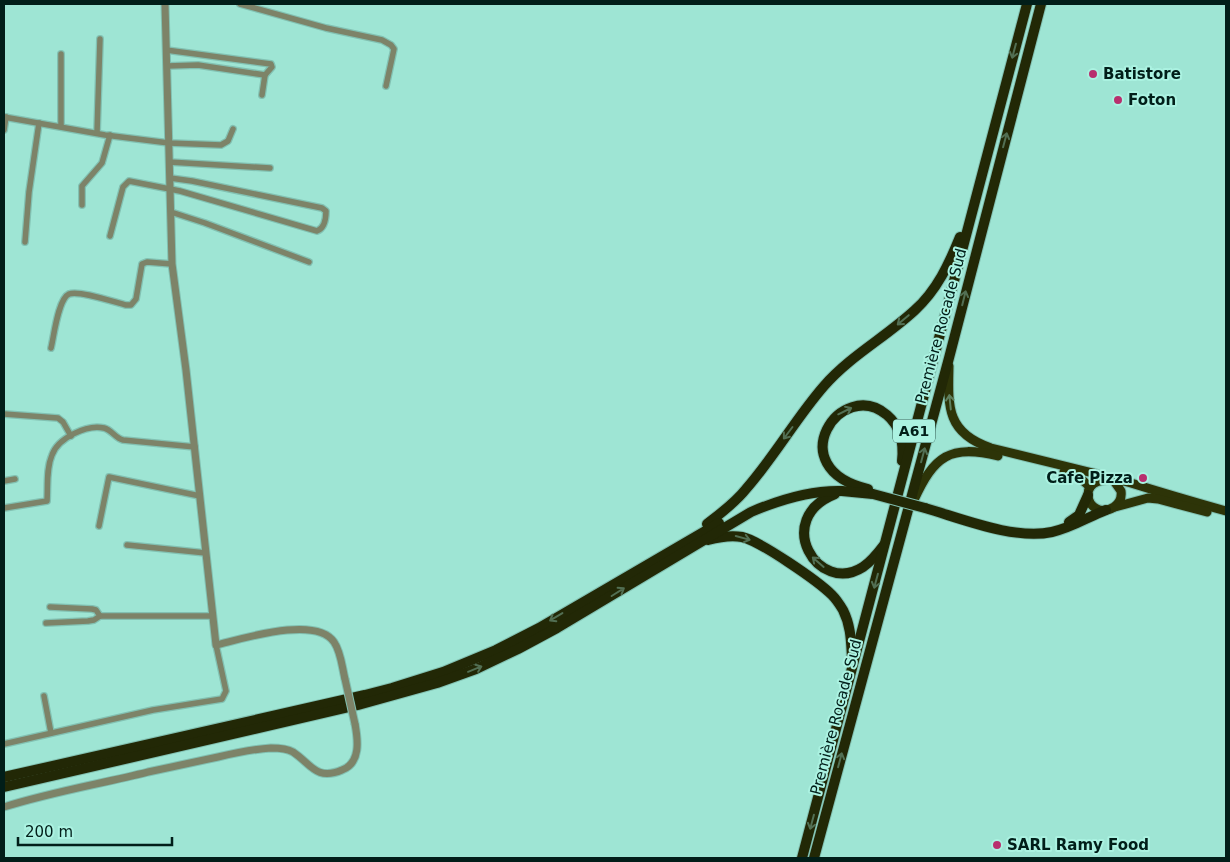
<svg xmlns="http://www.w3.org/2000/svg" width="1230" height="862" font-family="'DejaVu Sans',sans-serif">
	<style>
		.lines { fill: none; stroke-linecap: round; stroke-linejoin: round }
		.minor-casing { stroke: #82c1b2; stroke-width: 8 }
		.tertiary-casing { stroke: #82c1b2; stroke-width: 9 }
		.trunk-casing { stroke: #82c1b2; stroke-width: 11 }
		.motorway-casing { stroke: #82c1b2; stroke-width: 12 }
		.minor { stroke: #7d8368; stroke-width: 5.5 }
		.tertiary { stroke: #7d8368; stroke-width: 7 }
		.trunk { stroke: #2d3408; stroke-width: 9 }
		.motorway { stroke: #222806; stroke-width: 10 }
		.tertiary-bridge-casing { stroke: #82c1b2; stroke-width: 9; stroke-linecap: butt }
		.motorway-bridge-casing { stroke: #82c1b2; stroke-width: 12; stroke-linecap: butt }
		.tertiary-bridge { stroke: #7d8368; stroke-width: 7 }
		.motorway-bridge { stroke: #222806; stroke-width: 10 }
		.oneway { stroke: #526f53 }
		.oneway2 { stroke: #5f805f }
		.poi-dot { fill: #b82f6e; stroke: #abf2e1; stroke-width: 2 }
		.labels { text-anchor: middle; stroke-width: 4; stroke-linejoin: round; paint-order: stroke }
		.shield { fill: #abf2e1; stroke: #345e55; stroke-width: 1 }
		.shield-label { font-size: 14px; font-weight: bold; fill: #011e19 }
		.poi-label { font-size: 15px; font-weight: bold; fill: #011e19; stroke: #abf2e1; text-anchor: start }
		.street-label { font-size: 15px; fill: #011e19; stroke: #abf2e1 }
	</style>
	<rect width="100%" height="100%" fill="#9ee5d4"/>
	<g class="lines">
		<!-- minor casing -->
		<g class="minor-casing">
			<g id="minor">
				<polyline points="240,4 326,28 382,40 391,45 394,49 386,86"/>
				<polyline points="166,50 271,64 272,67 265,75 262,95"/>
				<polyline points="61,54 61,126"/>
				<polyline points="167,66 198,65 265,75"/>
				<polyline points="4,117 105,135 169,143 221,145 228,141 233,129"/>
				<polyline points="4,130 6,117"/>
				<polyline points="97,133 100,39"/>
				<polyline points="169,162 270,168"/>
				<polyline points="82,205 82,186 102,163 110,135"/>
				<polyline points="171,212 205,223 309,262"/>
				<path d="M110,236L123,187L129,181L180,191L317,231C325,228 326,218 326,211L322,208L192,181L170,178"/>
				<polyline points="25,242 29,192 39,123"/>
				<path d="M51,348C54,336 58,299 69,294C79,290 114,302 126,305H131L136,299L142,264L147,262L172,264"/>
				<polyline points="4,414 58,418 63,422 71,436"/>
				<polyline points="4,481 15,479"/>
				<path d="M4,508L47,501C48,486 46,469 52,455C58,438 87,424 104,428C112,430 115,438 123,440L195,447"/>
				<polyline points="99,526 109,477 200,496"/>
				<polyline points="127,545 206,553"/>
				<polyline points="100,616 213,616"/>
				<polyline points="46,623 88,621 94,620 100,616 96,610 92,609 50,607"/>
				<polyline points="44,696 51,733"/>
				<polyline points="4,744 153,710 222,699 226,691 216,645"/>
			</g>
		</g>
		<!-- tertiary casing -->
		<g class="tertiary-casing">
			<g id="tertiary">
				<path d="M165,4L172,264L186,370L216,645C242,639 316,615 334,642C341,652 342,667 345,679"/>
				<path d="M4,807C51,792 100,784 148,772C171,767 195,762 218,757C235,753 253,749 271,748C278,748 286,748 293,752C311,764 316,781 342,770C361,763 358,740 355,724"/>
			</g>
		</g>
		<!-- trunk casing -->
		<g class="trunk-casing">
			<g id="trunk">
				<path d="M949,366C948,406 946,433 991,448L1093,473L1109,479"/>
				<polyline points="1064,472 1079,477 1090,487"/>
				<path d="M1114,481L1121,491C1122,498 1120,503 1114,507C1086,525 1067,465 1131,483C1163,493 1194,502 1226,511"/>
				<path d="M914,500C934,456 950,444 998,456"/>
				<polyline points="1115,507 1148,498 1158,499 1207,512"/>
			</g>
		</g>
		<!-- motorway casing -->
		<g class="motorway-casing">
			<g id="motorway">
				<path d="M868,489C779,468 841,376 887,415C901,427 904,444 902,461"/>
				<path d="M835,494C772,519 818,596 863,567C872,561 878,553 884,545"/>
				<path d="M925,508C963,519 1014,540 1052,532C1071,528 1088,517 1106,510"/>
				<polyline points="1069,522 1079,515 1088,495"/>
				<path d="M707,524C721,513 735,503 746,489C775,456 796,418 824,386C850,356 886,337 915,310C937,290 949,264 960,237"/>
				<path d="M708,540C719,537 731,535 742,537C760,541 818,581 832,595C836,599 840,605 843,610C851,626 851,641 852,658"/>
				<polyline points="4,777 365,695 392,688 443,672 496,650 539,628 719,523"/>
				<path d="M4,787L358,705L437,683L476,669L518,649L557,628L751,512C779,500 810,490 842,491C852,492 863,493 873,494"/>
				<polyline points="802,858 1027,4"/>
				<polyline points="814,858 949,358 1041,4"/>
			</g>
		</g>
		<!-- minor -->
		<use href="#minor" class="minor"/>
		<!-- tertiary -->
		<use href="#tertiary" class="tertiary"/>
		<!-- trunk -->
		<use href="#trunk" class="trunk"/>
		<!-- motorway -->
		<use href="#motorway" class="motorway"/>
		<!-- tertiary-bridge casing -->
		<g class="tertiary-bridge-casing">
			<polyline id="tertiary-bridge" points="345,679 355,724"/>
		</g>
		<!-- motorway-bridge casing -->
		<g class="motorway-bridge-casing">
			<polyline id="motorway-bridge" points="873,494 925,508"/>
		</g>
		<!-- tertiary-bridge -->
		<use href="#tertiary-bridge" class="tertiary-bridge"/>
		<!-- motorway-bridge -->
		<use href="#motorway-bridge" class="motorway-bridge"/>
	</g>
	<!-- one-way arrows -->
	<defs><path id="oneway-shaft" d="M-6 0H5M1.5-3L5.5 0L1.5 3" fill="none" stroke-width="1.6" stroke-linecap="round" stroke-linejoin="round" transform="scale(1.25)"/></defs>
	<g class="oneway">
		<use href="#oneway-shaft" transform="translate(1014 51) rotate(105)"/>
		<use href="#oneway-shaft" transform="translate(1005 140) rotate(-75)"/>
		<use href="#oneway-shaft" transform="translate(964 298) rotate(-76)"/>
		<use href="#oneway-shaft" transform="translate(903 320) rotate(140)"/>
		<use href="#oneway-shaft" transform="translate(845 411) rotate(-26)"/>
		<use href="#oneway-shaft" transform="translate(788 433) rotate(127)"/>
		<use href="#oneway-shaft" transform="translate(923 455) rotate(-75)"/>
		<use href="#oneway-shaft" transform="translate(743 538) rotate(15)"/>
		<use href="#oneway-shaft" transform="translate(818 562) rotate(-139)"/>
		<use href="#oneway-shaft" transform="translate(876 581) rotate(105)"/>
		<use href="#oneway-shaft" transform="translate(618 592) rotate(-32)"/>
		<use href="#oneway-shaft" transform="translate(556 617) rotate(149)"/>
		<use href="#oneway-shaft" transform="translate(475 669) rotate(-22)"/>
		<use href="#oneway-shaft" transform="translate(840 760) rotate(-75)"/>
		<use href="#oneway-shaft" transform="translate(812 822) rotate(105)"/>
	</g>
	<use class="oneway2" href="#oneway-shaft" transform="translate(950 402) rotate(-96)"/>
	<!-- markers -->
	<g class="poi-dot">
		<circle cx="1093" cy="74" r="5"/>
		<circle cx="1118" cy="100" r="5"/>
		<circle cx="1143" cy="478" r="5"/>
		<circle cx="997" cy="845" r="5"/>
	</g>
	<g class="labels">
		<!-- shield labels -->
		<rect class="shield" x="893" y="419.5" width="42" height="23" rx="4"/>
		<g class="shield-label">
			<text x="914" y="436">A61</text>
		</g>
		<!-- poi labels -->
		<g class="poi-label">
			<text x="1103" y="79">Batistore</text>
			<text x="1128" y="105">Foton</text>
			<text x="1133" y="483" text-anchor="end">Cafe Pizza</text>
			<text x="1007" y="850">SARL Ramy Food</text>
		</g>
		<!-- street labels -->
		<g class="street-label">
			<text transform="translate(941 326) rotate(-75)" y="5">Première Rocade Sud</text>
			<text transform="translate(836 717) rotate(-75)" y="5">Première Rocade Sud</text>
		</g>
	</g>
	<!-- border -->
	<rect width="1230" height="862" fill="none" stroke="#011e19" stroke-width="10"/>
	<!-- scale -->
	<path d="M18 837v8h154v-8" fill="none" stroke="#011e19" stroke-width="2.5"/>
	<text x="25" y="837" font-size="15" fill="#011e19" stroke="#abf2e1" stroke-width="4" paint-order="stroke">200 m</text>
</svg>
